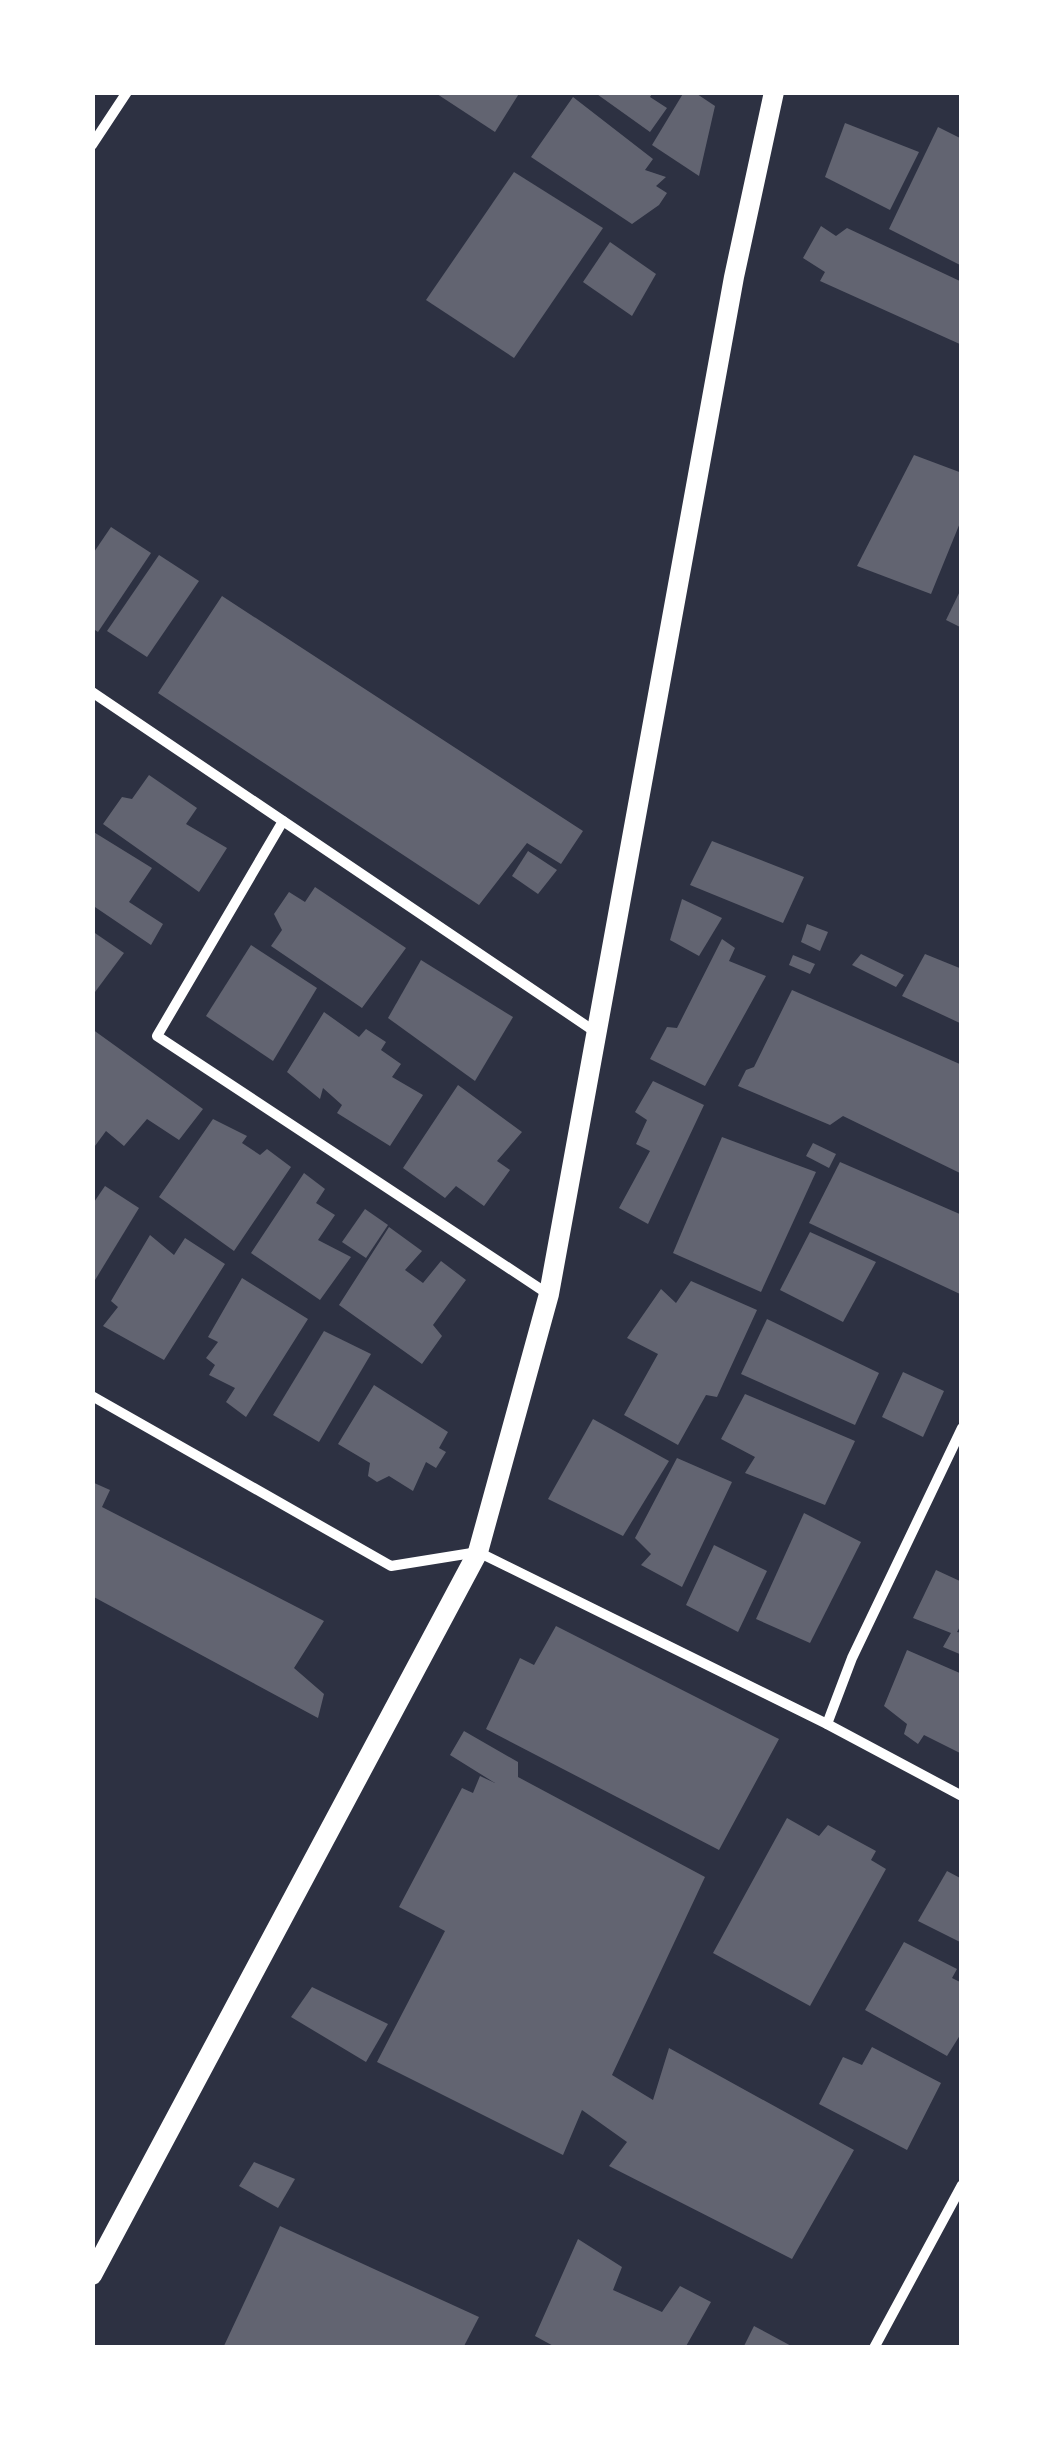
<svg xmlns="http://www.w3.org/2000/svg" width="1054" height="2440" font-family="'Alegreya Sans',sans-serif">
	<style>
		.building { fill: #626471 }
		.lines { fill: none; stroke-linecap: round; stroke-linejoin: round }
		.minor { stroke: #fff; stroke-width: 10 }
		.secondary { stroke: #fff; stroke-width: 20 }
	</style>
	<rect width="100%" height="100%" fill="#2d3142"/>
	<!-- building -->
	<g class="building">
		<polygon points="434,92 520,92 495,132"/>
		<polygon points="594,92 653,92 650,97 667,108 650,132"/>
		<polygon points="684,92 694,92 715,106 699,176 652,145"/>
		<polygon points="573,97 653,159 645,170 666,177 656,186 667,193 659,205 632,224 531,157"/>
		<polygon points="845,123 919,152 890,210 825,177"/>
		<polygon points="938,127 962,139 962,266 889,229"/>
		<polygon points="514,172 603,228 514,358 426,300"/>
		<polygon points="821,226 836,236 847,228 962,282 962,345 820,281 825,272 803,258"/>
		<polygon points="610,242 656,274 632,316 583,282"/>
		<polygon points="914,455 962,473 962,518 931,594 857,566"/>
		<polygon points="111,527 151,553 98,632 92,628 92,555"/>
		<polygon points="159,555 199,581 147,657 107,631"/>
		<polygon points="962,587 962,628 946,620"/>
		<polygon points="222,596 583,831 561,864 527,843 479,905 158,693"/>
		<polygon points="149,775 197,808 186,824 227,848 199,892 103,824 122,797 132,799"/>
		<polygon points="92,831 152,868 129,902 163,924 151,945 92,905"/>
		<polygon points="712,841 804,877 783,923 690,885"/>
		<polygon points="528,851 557,870 538,894 512,876"/>
		<polygon points="315,887 406,948 362,1008 271,946 282,930 274,914 289,892 305,902"/>
		<polygon points="682,899 722,918 699,956 670,940"/>
		<polygon points="807,924 828,932 820,951 801,942"/>
		<polygon points="92,931 124,953 92,996"/>
		<polygon points="722,939 735,948 729,961 766,976 705,1086 650,1059 667,1027 677,1028"/>
		<polygon points="251,945 317,988 273,1061 206,1016"/>
		<polygon points="861,954 904,975 896,987 852,965"/>
		<polygon points="925,954 962,969 962,1024 902,996"/>
		<polygon points="793,955 815,964 810,974 789,965"/>
		<polygon points="421,960 513,1017 475,1081 388,1018"/>
		<polygon points="792,990 962,1065 962,1174 843,1116 830,1125 738,1086 746,1070 754,1067"/>
		<polygon points="324,1012 359,1037 366,1029 386,1042 381,1050 401,1064 392,1077 423,1095 390,1146 337,1113 342,1105 323,1088 320,1099 287,1072"/>
		<polygon points="92,1029 203,1109 179,1140 147,1119 124,1146 106,1131 92,1150"/>
		<polygon points="653,1081 704,1105 648,1224 619,1208 650,1151 636,1144 647,1120 635,1112"/>
		<polygon points="458,1085 522,1132 497,1161 510,1170 484,1206 456,1186 445,1198 403,1168"/>
		<polygon points="213,1119 247,1136 242,1143 260,1155 267,1149 291,1167 234,1251 159,1197"/>
		<polygon points="722,1137 816,1172 761,1292 673,1253"/>
		<polygon points="813,1143 836,1154 829,1168 806,1156"/>
		<polygon points="840,1162 962,1215 960,1294 809,1223"/>
		<polygon points="304,1173 325,1189 316,1203 335,1215 318,1240 351,1257 320,1300 251,1253"/>
		<polygon points="105,1186 139,1208 92,1285 92,1205"/>
		<polygon points="365,1209 388,1225 366,1258 342,1242"/>
		<polygon points="389,1227 422,1251 405,1270 423,1283 441,1261 466,1280 433,1325 442,1336 422,1364 339,1305"/>
		<polygon points="810,1232 876,1262 843,1322 780,1290"/>
		<polygon points="150,1235 174,1255 185,1238 225,1264 164,1360 103,1326 118,1307 111,1301"/>
		<polygon points="242,1278 308,1319 246,1417 226,1402 235,1388 209,1375 215,1365 206,1358 218,1342 208,1337"/>
		<polygon points="691,1281 757,1310 717,1397 706,1395 678,1445 624,1415 658,1354 627,1338 661,1289 676,1303"/>
		<polygon points="767,1319 879,1373 855,1425 741,1374"/>
		<polygon points="324,1331 371,1354 319,1442 273,1415"/>
		<polygon points="903,1372 944,1391 923,1437 882,1417"/>
		<polygon points="374,1385 448,1432 439,1448 446,1452 436,1468 426,1462 413,1491 389,1476 377,1482 368,1476 370,1463 338,1444"/>
		<polygon points="745,1394 855,1441 825,1505 745,1473 755,1457 721,1439"/>
		<polygon points="593,1419 669,1461 623,1536 548,1499"/>
		<polygon points="677,1458 732,1482 682,1587 641,1565 651,1554 635,1538"/>
		<polygon points="92,1482 110,1490 102,1507 324,1621 294,1668 324,1694 318,1718 92,1596"/>
		<polygon points="804,1513 861,1542 810,1643 756,1619"/>
		<polygon points="714,1545 767,1571 738,1632 686,1605"/>
		<polygon points="936,1570 962,1582 962,1623 957,1632 962,1633 962,1655 943,1647 951,1633 913,1618"/>
		<polygon points="556,1626 779,1739 719,1850 486,1729 520,1658 534,1665"/>
		<polygon points="907,1650 962,1674 962,1754 924,1735 918,1744 904,1734 907,1724 884,1706"/>
		<polygon points="464,1731 518,1762 518,1777 705,1877 612,2075 653,2100 669,2048 854,2150 792,2259 609,2166 627,2142 582,2110 563,2155 377,2062 445,1931 399,1907 462,1788 473,1793 480,1776 495,1783 450,1755"/>
		<polygon points="787,1818 819,1836 828,1825 876,1851 871,1860 886,1869 810,2006 713,1953"/>
		<polygon points="947,1871 962,1879 962,1943 918,1921"/>
		<polygon points="904,1942 957,1969 952,1978 962,1983 962,2032 947,2056 865,2010"/>
		<polygon points="312,1987 388,2024 366,2062 291,2017"/>
		<polygon points="872,2047 941,2083 907,2150 819,2104 843,2057 862,2065"/>
		<polygon points="254,2162 295,2179 278,2208 239,2186"/>
		<polygon points="280,2226 479,2317 463,2348 223,2348"/>
		<polygon points="578,2239 622,2267 613,2290 662,2312 680,2286 711,2302 685,2348 557,2348 535,2336"/>
		<polygon points="754,2326 795,2348 743,2348"/>
	</g>
	<g class="lines">
		<!-- minor -->
		<g class="minor">
			<polyline points="92,145 127,92"/>
			<polyline points="92,692 597,1033"/>
			<polyline points="283,821 157,1036 548,1294"/>
			<polyline points="92,1396 391,1566 478,1552 827,1724 962,1796"/>
			<polyline points="827,1724 852,1658 962,1428"/>
			<polyline points="874,2348 962,2185"/>
		</g>
		<!-- secondary -->
		<polyline class="secondary" points="92,2275 478,1552 549,1294 734,277 774,92"/>
	</g>
	<!-- border -->
	<rect width="1054" height="2440" fill="none" stroke="#ffffff" stroke-width="190"/>
</svg>
